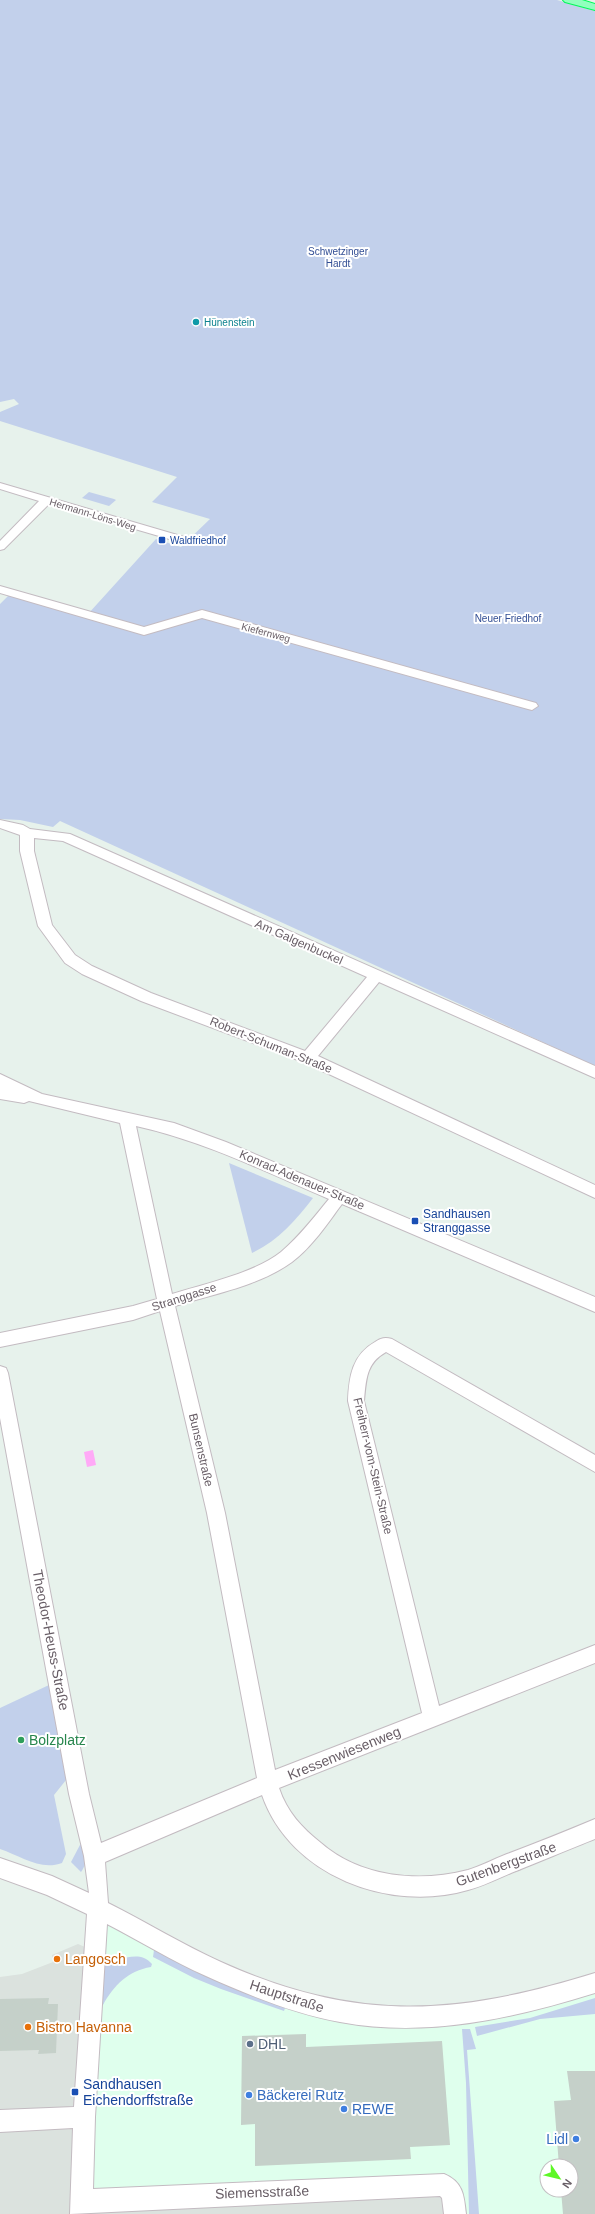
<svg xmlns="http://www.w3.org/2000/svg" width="595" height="2214" font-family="Arial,sans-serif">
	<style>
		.commercial { fill: #dfffed; fill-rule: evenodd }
		.industrial { fill: #dbe2de }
		.green { fill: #c2d0eb }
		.water { fill: #ffaaf7 }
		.building { fill: #c5d0c9 }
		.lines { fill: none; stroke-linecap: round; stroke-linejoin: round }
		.minor-casing { stroke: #c3bbc1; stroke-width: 2 }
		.highway-casing { stroke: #00f957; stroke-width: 2 }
		.minor { fill: #fff; fill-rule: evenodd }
		.highway { fill: #91ffbe; fill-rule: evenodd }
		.culture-dot { fill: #0f9aa8; stroke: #fff; stroke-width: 1.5 }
		.transit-dot { fill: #1a4fb4; stroke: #fff; stroke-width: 1.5 }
		.leisure-dot { fill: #2e9e5b; stroke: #fff; stroke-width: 1.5 }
		.food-dot { fill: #e8710a; stroke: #fff; stroke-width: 1.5 }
		.service-dot { fill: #5c6f8a; stroke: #fff; stroke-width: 1.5 }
		.shop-dot { fill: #3f7fe0; stroke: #fff; stroke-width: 1.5 }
		.labels { text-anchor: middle; stroke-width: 4; stroke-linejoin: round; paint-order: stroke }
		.far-park-label { font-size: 10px; fill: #324e94; stroke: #fff }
		.far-culture-label { font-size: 10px; fill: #0d838f; stroke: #fff; text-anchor: start }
		.far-street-label { font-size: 10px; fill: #685e66; stroke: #fff }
		.far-transit-label { font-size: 10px; fill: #164399; stroke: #fff; text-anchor: start }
		.street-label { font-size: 12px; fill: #685e66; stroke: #fff }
		.transit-label { font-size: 12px; fill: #164399; stroke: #fff; text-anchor: start }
		.near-street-label { font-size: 14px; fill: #685e66; stroke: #fff }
		.near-leisure-label { font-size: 14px; fill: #27864d; stroke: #fff; text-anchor: start }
		.near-food-label { font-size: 14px; fill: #c56008; stroke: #fff; text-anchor: start }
		.near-service-label { font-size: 14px; fill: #4e5e75; stroke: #fff; text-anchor: start }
		.near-transit-label { font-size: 14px; fill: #164399; stroke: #fff; text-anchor: start }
		.near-shop-label { font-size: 14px; fill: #366cbe; stroke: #fff; text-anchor: start }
	</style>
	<rect width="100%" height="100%" fill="#e7f2ec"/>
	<!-- commercial -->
	<path class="commercial" d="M100,1907L198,1962L365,2011L433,2017L595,1983V2214H443L444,2185L86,2195ZM547,2166H571V2190H547Z"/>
	<!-- industrial -->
	<polygon class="industrial" points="78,1944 99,1953 86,2195 444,2185 443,2214 0,2214 0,1977 22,1974 53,1962 52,1955"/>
	<!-- green -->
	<g class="green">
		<polygon points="0,0 557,0 595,11 595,1066 60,821 53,827 20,820 0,819 0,604 11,593 88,614 156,539 181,547 210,519 152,502 177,477 0,421 0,412 19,404 14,399 0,402"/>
		<polygon points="89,492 114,499 116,500 109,506 82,498"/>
		<path d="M229,1163L313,1198C296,1220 278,1241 252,1253Z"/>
		<path d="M49,1685L66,1780L54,1795L66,1854L62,1863C40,1871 21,1856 0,1849V1708Z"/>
		<path d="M81,1843C84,1854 89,1862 81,1872L71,1862Z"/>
		<polygon points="154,1950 196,1972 285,2008 284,2011 221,1989 194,1978 153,1957"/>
		<path d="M108,1954L116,1959C130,1958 141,1952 152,1964L151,1967C128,1971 114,1985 103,2005L99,2004L104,1959Z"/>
		<polygon points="595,1998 595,2014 540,2019 477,2036 475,2027 530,2018"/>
		<polygon points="462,2029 470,2029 476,2049 467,2050 479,2214 469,2214 466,2083"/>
	</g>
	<!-- water -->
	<polygon class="water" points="93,1450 96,1465 87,1467 84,1452"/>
	<!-- building -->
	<g class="building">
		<polygon points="49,1998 48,2004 58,2004 56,2053 38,2054 39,2050 0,2051 0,1999"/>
		<polygon points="306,2034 306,2047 442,2041 450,2145 410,2147 411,2159 255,2166 255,2124 241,2125 242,2036"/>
		<polygon points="567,2071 595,2071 595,2214 563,2214 561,2190 571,2190 571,2166 559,2166 554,2101 571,2100"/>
	</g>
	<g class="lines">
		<!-- minor casing -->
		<g class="minor-casing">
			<g id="minor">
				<polygon points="0,483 191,539 193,541 187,544 183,543 49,504 4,549 0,550 0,541 39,501 0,489"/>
				<polygon points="0,586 144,627 202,610 536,703 538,706 532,710 528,709 202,618 144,635 0,593"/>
				<path d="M0,820L23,825L30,829L70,834L595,1066V1078L379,982L318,1056L595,1185V1198L303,1062L141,1001L82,974L65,963L38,926L20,851V835L0,828ZM34,838L63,841L367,977L305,1051L151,993L92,966L75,955L52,925L34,851Z"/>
				<path d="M0,1074L42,1094L174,1123L226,1142L595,1297V1312L342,1204C327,1224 312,1247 292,1262C259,1286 213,1294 175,1306L225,1513L275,1770L422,1713L348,1401C349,1377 352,1355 375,1342C381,1338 385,1337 392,1339L595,1455V1472L386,1352C366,1363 366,1380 364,1401L439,1706L595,1645V1663L279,1788C287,1812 302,1828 321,1843C360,1877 418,1883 468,1870C481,1866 494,1859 507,1854C537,1843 566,1831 595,1819V1839C567,1850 539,1862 511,1873C497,1879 483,1886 468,1890C390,1913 290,1876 262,1795L105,1862L108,1903C146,1922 183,1945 221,1962C357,2023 456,2016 595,1973V1993C512,2019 426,2038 340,2022C295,2014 248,1995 206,1976C172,1961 140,1941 107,1924L95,2117L93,2189L444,2174C463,2182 464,2195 466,2214H444L442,2198L440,2196L70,2214L73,2128L0,2132V2110L74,2107L87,1914L47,1895L0,1878V1858L52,1876L89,1893L84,1856L69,1794L0,1418V1366L6,1368L8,1373L89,1794L101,1843L257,1778L207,1513L160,1311L133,1320L0,1347V1333L133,1306L157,1299L120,1123L29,1101L24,1103L0,1099V1087L2,1088L0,1087ZM136,1126C204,1141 266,1172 329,1199C314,1217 300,1236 281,1252C255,1273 204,1284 172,1294Z"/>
			</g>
		</g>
		<!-- highway casing -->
		<g class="highway-casing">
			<polygon id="highway" points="563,0 582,0 595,4 595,10 565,2"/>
		</g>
		<!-- minor -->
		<use href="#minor" class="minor"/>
		<!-- highway -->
		<use href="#highway" class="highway"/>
	</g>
	<!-- markers -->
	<circle class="culture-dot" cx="196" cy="322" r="4"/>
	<g class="transit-dot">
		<rect x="158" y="536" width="8" height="8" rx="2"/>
		<rect x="411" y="1217" width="8" height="8" rx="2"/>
		<rect x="71" y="2088" width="8" height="8" rx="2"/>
	</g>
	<circle class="leisure-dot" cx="21" cy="1740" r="4"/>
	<g class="food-dot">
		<circle cx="57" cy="1959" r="4"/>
		<circle cx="28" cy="2027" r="4"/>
	</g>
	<circle class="service-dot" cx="250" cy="2044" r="4"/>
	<g class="shop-dot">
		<circle cx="249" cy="2095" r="4"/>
		<circle cx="344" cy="2109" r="4"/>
		<circle cx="576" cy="2139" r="4"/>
	</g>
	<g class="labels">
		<!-- far-park labels -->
		<g class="far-park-label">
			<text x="338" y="255">Schwetzinger<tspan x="338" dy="12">Hardt</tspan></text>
			<text x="508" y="622">Neuer Friedhof</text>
		</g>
		<!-- far-culture labels -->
		<g class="far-culture-label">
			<text x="204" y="326">Hünenstein</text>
		</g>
		<!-- far-street labels -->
		<g class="far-street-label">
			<text transform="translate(93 514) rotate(17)" y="4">Hermann-Löns-Weg</text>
			<text transform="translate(266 632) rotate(15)" y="4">Kiefernweg</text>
		</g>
		<!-- far-transit labels -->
		<g class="far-transit-label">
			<text x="170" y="544">Waldfriedhof</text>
		</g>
		<!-- street labels -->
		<g class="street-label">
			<text transform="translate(299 942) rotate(24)" y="4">Am Galgenbuckel</text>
			<text transform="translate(271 1045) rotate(22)" y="4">Robert-Schuman-Straße</text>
			<text transform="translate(302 1180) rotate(23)" y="4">Konrad-Adenauer-Straße</text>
			<text transform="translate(184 1297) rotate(-18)" y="4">Stranggasse</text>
			<text transform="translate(201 1450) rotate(77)" y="4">Bunsenstraße</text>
			<text transform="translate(373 1466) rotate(77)" y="4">Freiherr-vom-Stein-Straße</text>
		</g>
		<!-- transit labels -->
		<g class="transit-label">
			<text x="423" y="1218">Sandhausen<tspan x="423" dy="14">Stranggasse</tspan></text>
		</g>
		<!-- near-street labels -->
		<g class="near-street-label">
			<text transform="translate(51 1640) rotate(79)" y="5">Theodor-Heuss-Straße</text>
			<text transform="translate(344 1753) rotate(-22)" y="5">Kressenwiesenweg</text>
			<text transform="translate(506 1864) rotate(-20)" y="5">Gutenbergstraße</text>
			<text transform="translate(287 1996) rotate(18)" y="5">Hauptstraße</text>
			<text transform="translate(262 2192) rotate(-2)" y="5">Siemensstraße</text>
		</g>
		<!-- near-leisure labels -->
		<g class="near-leisure-label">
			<text x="29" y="1745">Bolzplatz</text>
		</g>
		<!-- near-food labels -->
		<g class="near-food-label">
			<text x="65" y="1964">Langosch</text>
			<text x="36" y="2032">Bistro Havanna</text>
		</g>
		<!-- near-service labels -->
		<g class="near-service-label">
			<text x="258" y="2049">DHL</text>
		</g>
		<!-- near-transit labels -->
		<g class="near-transit-label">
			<text x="83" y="2089">Sandhausen<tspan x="83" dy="16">Eichendorffstraße</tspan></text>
		</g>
		<!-- near-shop labels -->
		<g class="near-shop-label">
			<text x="257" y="2100">Bäckerei Rutz</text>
			<text x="352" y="2114">REWE</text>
			<text x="568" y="2144" text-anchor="end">Lidl</text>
		</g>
	</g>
	<!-- north arrow -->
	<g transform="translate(559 2178) rotate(125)"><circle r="19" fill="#ffffff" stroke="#c3bfc2"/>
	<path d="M0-3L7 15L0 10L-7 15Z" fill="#5ef727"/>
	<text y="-6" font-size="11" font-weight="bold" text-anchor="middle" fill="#685e66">N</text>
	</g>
</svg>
